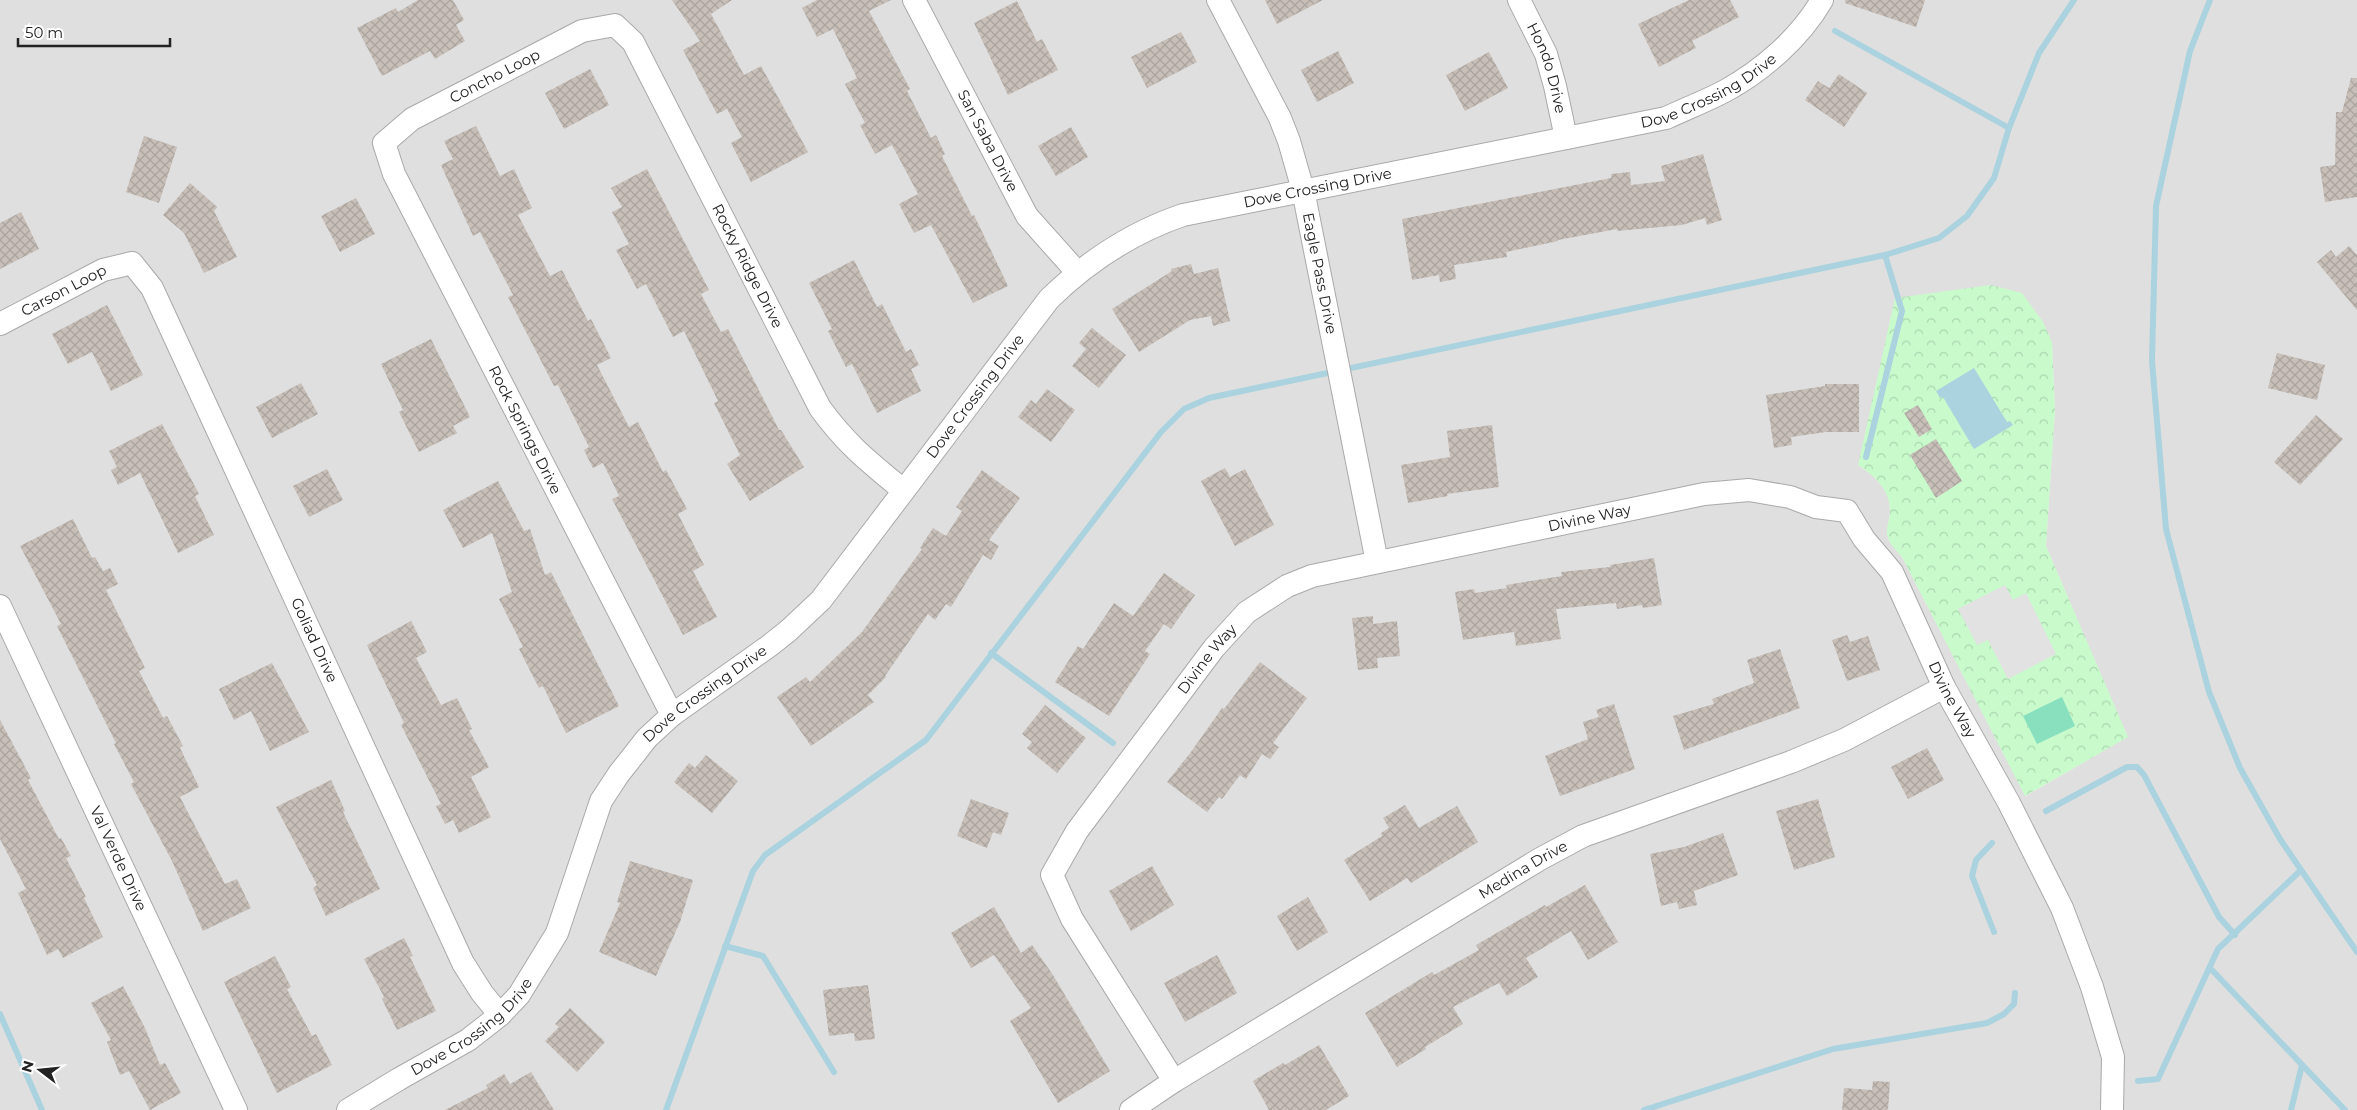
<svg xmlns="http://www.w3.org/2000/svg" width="2357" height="1110" font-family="Montserrat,sans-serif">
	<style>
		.residential { fill: #e0dfdf; fill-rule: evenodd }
		.park { fill: url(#park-crowns) }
		.pitch { fill: #88e0be }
		.parking { fill: #e2e2e2 }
		.water { fill: #aad3df }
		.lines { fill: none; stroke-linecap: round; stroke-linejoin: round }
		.stream { stroke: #aad3df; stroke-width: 6 }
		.building { fill: url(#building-cross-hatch) }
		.minor-casing { stroke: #a9a9a9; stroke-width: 24 }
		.minor { stroke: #fff; stroke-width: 22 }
		.labels { text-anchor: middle; stroke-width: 4.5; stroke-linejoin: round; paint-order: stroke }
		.street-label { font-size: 15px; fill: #222; stroke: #fff }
	</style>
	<defs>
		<pattern id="park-crowns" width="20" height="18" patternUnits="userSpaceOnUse" patternTransform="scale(1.25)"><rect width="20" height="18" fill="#c8facc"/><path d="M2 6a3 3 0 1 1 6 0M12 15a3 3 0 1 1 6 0" fill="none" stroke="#acd6af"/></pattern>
		<pattern id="building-cross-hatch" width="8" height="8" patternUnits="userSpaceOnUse" patternTransform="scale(1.25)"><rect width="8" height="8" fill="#c7bfb8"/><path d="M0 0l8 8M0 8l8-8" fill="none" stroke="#aba49e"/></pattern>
	</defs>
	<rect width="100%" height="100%" fill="#f2efe9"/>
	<!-- residential -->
	<path class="residential" d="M0,0H2357V1110H0ZM2052,342L2055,410L2046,546L2127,737L2026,796L1902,557L1889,541L1887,534L1890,511L1888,494L1873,476L1858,465Z"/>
	<!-- park -->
	<path class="park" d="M1991,285L2022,293L2043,322L2052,342L2055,410L2046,546L2128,737L2025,796L1902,557C1897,551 1888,543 1887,534C1886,527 1890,519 1890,511C1890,490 1875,476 1858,465L1895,298Z"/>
	<!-- pitch -->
	<polygon class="pitch" points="2062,697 2075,726 2037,744 2023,716"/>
	<!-- parking -->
	<polygon class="parking" points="2005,585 2013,600 2026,593 2056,654 2008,679 1988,640 1977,645 1958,609"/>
	<!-- water -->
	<polygon class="water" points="1974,368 2007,422 2010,421 2013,425 1974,449 1943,397 1940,398 1936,391"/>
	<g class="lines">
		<!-- stream -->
		<g class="stream">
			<polyline points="2210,0 2190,51 2156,206 2152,361 2166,529 2209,692 2240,768 2280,839 2357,952"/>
			<polyline points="1835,31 2009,128"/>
			<polyline points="1866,457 1902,311 1885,255"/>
			<polyline points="991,653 1113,743"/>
			<polyline points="2046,811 2127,767 2137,767 2144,775 2219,917 2235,935"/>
			<polyline points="1992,843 1976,860 1972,876 1994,932"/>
			<polyline points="725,946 763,956 834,1072"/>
			<polyline points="2210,968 2345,1110"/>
			<polyline points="0,1014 42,1110"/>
			<polyline points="2138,1081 2158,1079 2218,949 2301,870"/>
			<polyline points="666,1110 753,871 765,855 926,740 1161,432 1184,409 1209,398 1885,255 1939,238 1967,216 1994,178 2009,128 2039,53 2074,0"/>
			<polyline points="1644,1110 1833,1049 1987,1023 2004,1014 2014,1004 2015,993"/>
			<polyline points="2291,1110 2302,1065"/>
		</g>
	</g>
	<!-- building -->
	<g class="building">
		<polygon points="418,0 453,0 464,20 456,25 465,41 435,59 430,51 382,76 357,28 396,8 398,12"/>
		<polygon points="672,0 732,0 711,14 744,75 761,66 808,152 751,182 731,143 742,137 727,109 717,114 683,50 700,41"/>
		<polygon points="817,0 891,0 869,11 910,89 907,91 931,138 936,135 945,154 942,156 972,216 974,215 1008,286 973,303 931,225 914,233 899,204 918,194 892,145 875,154 860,125 865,123 845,84 857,78 833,29 817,37 802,8"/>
		<polygon points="1265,0 1323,0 1277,24"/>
		<polygon points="1689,0 1730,0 1739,17 1692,41 1696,48 1659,67 1638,24"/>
		<polygon points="1845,0 1925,0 1916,27 1845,3"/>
		<polygon points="1017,1 1037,42 1042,39 1058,70 1008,95 974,23"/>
		<polygon points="1181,32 1197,62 1147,88 1131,57"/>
		<polygon points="1338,51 1354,83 1317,102 1301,70"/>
		<polygon points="1489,52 1508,88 1465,111 1446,75"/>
		<polygon points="590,69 609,105 564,129 545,93"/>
		<polygon points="1839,74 1867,93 1844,127 1805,100 1818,81 1829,88"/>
		<polygon points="2351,78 2357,78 2357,197 2325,202 2320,167 2335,165 2336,112 2342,112"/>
		<polygon points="476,126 500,176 514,169 532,208 518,215 550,276 562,270 588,321 591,319 611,358 597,365 629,427 638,422 663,472 666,470 687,509 678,514 704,565 693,571 717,617 683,635 612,499 619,496 603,463 593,468 584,450 589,447 558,385 554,386 508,297 513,295 480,232 473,236 441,165 453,159 444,141"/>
		<polygon points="1071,127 1088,157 1056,176 1038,146"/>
		<polygon points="144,136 177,147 159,203 126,192"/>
		<polygon points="1703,154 1722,220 1707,225 1705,218 1682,225 1617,231 1617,229 1558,240 1558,241 1506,252 1507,257 1454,265 1456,279 1440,282 1439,275 1412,280 1402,219 1611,178 1611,174 1630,172 1631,185 1665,181 1661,166"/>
		<polygon points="647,169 709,290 701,294 721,332 728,329 779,430 781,430 804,467 750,501 727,464 740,455 714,403 718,401 684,331 673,337 646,284 637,289 616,250 629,244 612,212 622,207 611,188"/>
		<polygon points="190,183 217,207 214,211 237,257 204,273 184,233 163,215"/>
		<polygon points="356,198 375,234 340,252 321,216"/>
		<polygon points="21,212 39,249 0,269 0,223"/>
		<polygon points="2349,246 2357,255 2357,310 2317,262 2331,250 2336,257"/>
		<polygon points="854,260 877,307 882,304 906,352 911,349 919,365 911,369 921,391 877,413 852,364 846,367 828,331 832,329 809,283"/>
		<polygon points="1191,264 1194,274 1218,268 1230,321 1213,326 1211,316 1190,320 1139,352 1112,309 1172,271 1171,269"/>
		<polygon points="107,305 143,375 111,391 92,352 68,364 52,334"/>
		<polygon points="1092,328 1126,355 1099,388 1072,366 1086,349 1079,343"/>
		<polygon points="431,339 470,417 453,426 457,433 419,452 399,412 403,410 381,364"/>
		<polygon points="2277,353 2325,365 2317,400 2268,388"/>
		<polygon points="301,383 318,414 272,438 256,407"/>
		<polygon points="1825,384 1859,384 1859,432 1826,432 1791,437 1792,445 1774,448 1766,395 1825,386"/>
		<polygon points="1047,389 1075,410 1051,442 1018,417 1031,400 1036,404"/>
		<polygon points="1918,405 1932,429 1919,437 1904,413"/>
		<polygon points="2316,415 2343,439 2300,485 2274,462"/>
		<polygon points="162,424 199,494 195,496 214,535 178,553 140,473 118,485 111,470 117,467 109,451"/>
		<polygon points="1492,425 1499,487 1447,494 1448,496 1408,503 1401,465 1450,457 1447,431"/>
		<polygon points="1936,439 1962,481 1936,498 1910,455"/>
		<polygon points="1225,468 1230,477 1245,469 1274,525 1235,546 1201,481"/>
		<polygon points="327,469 343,500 309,517 293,486"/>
		<polygon points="982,470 1020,498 989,540 999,546 991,560 983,555 951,607 946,604 935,620 928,614 885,676 886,677 868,695 874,702 811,746 777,697 806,677 810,682 862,632 922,549 920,548 933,528 946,536 962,511 956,507"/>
		<polygon points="498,481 524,531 530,529 545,575 551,572 619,706 566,733 543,686 539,688 519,649 523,647 499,599 512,592 492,533 463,548 443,510"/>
		<polygon points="73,519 92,558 95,557 103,571 110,568 118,584 106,590 145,668 139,671 163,718 167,716 183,746 180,748 199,787 180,797 225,884 237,879 251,908 203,931 172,861 131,784 134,782 114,744 116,743 57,626 61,624 20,546"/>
		<polygon points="1654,558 1662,605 1643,608 1642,605 1617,609 1616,603 1556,609 1561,639 1516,646 1514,632 1463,640 1455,592 1474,589 1475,593 1507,588 1506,585 1562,576 1561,572 1610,567 1610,565"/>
		<polygon points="1164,573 1195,595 1171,629 1164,624 1145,651 1150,654 1109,716 1055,682 1078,646 1083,649 1114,603 1133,616"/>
		<polygon points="1373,616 1373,624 1397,621 1400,656 1377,658 1378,668 1358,670 1352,618"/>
		<polygon points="411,621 427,652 416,658 441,705 457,698 472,729 469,730 489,767 471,777 491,817 459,833 453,820 445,824 436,806 441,804 401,725 404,723 367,645"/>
		<polygon points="1847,635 1850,642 1868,636 1880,670 1847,681 1832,640"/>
		<polygon points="1780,649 1800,708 1684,750 1673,716 1714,704 1712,699 1754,683 1747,660"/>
		<polygon points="1260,662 1307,698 1273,743 1279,747 1270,759 1262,754 1246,779 1240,775 1222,799 1219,797 1207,812 1167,782 1191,752 1222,708 1224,709"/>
		<polygon points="272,663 309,732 270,751 251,711 234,720 219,689"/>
		<polygon points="1614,704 1635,769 1560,796 1545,756 1588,739 1583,722 1599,717 1596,710"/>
		<polygon points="1045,705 1086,738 1057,773 1027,748 1032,742 1022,734"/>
		<polygon points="0,720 31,778 28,780 59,839 61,838 71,856 66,858 86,897 84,898 103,937 63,958 58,949 47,955 18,893 26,889 0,839"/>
		<polygon points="1927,748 1944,780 1908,799 1891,767"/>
		<polygon points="706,755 738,781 712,813 674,782 689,763 695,768"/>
		<polygon points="331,780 345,811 343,812 380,889 326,916 313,888 317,885 276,807"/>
		<polygon points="971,799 1009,813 1001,835 993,832 987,848 957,836"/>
		<polygon points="1818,799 1835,857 1794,870 1776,811"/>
		<polygon points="1405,805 1419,828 1457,806 1478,842 1411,883 1407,878 1370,901 1344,860 1382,836 1381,833 1389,828 1383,818"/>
		<polygon points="1723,833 1738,875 1694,891 1697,905 1679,909 1677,902 1661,906 1650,854 1684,847"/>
		<polygon points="630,861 693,880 680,922 656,976 599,952 620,903 617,902"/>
		<polygon points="1152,866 1174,905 1131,931 1109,891"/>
		<polygon points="1585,885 1618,942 1588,960 1571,931 1526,958 1538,977 1507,996 1499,983 1453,1007 1463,1024 1425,1047 1426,1049 1397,1067 1365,1013 1432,972 1434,975 1479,950 1476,945 1545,905 1546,907"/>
		<polygon points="1308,897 1328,932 1297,951 1277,916"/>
		<polygon points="994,907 1021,953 1032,945 1053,975 1110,1071 1058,1103 1010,1021 1031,1008 994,955 971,968 951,933"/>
		<polygon points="404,938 413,956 410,957 436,1011 397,1030 382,999 384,997 364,959"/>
		<polygon points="1217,955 1237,993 1185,1022 1164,983"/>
		<polygon points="275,956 291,987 287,989 312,1036 316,1034 332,1065 277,1093 224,982"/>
		<polygon points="868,985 875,1039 855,1041 854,1033 829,1036 823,990"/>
		<polygon points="123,986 145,1028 160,1065 165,1063 181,1093 150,1110 129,1071 120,1075 107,1042 111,1040 91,1003"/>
		<polygon points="570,1008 605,1042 577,1072 545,1041 559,1027 555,1024"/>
		<polygon points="1319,1045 1349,1096 1326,1110 1269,1110 1253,1081 1283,1063 1285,1065"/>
		<polygon points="531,1072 554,1110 445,1110 488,1088 486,1085 504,1074 510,1084"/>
		<polygon points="1873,1081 1890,1082 1888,1110 1842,1110 1844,1088 1872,1090"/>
	</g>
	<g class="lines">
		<!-- minor casing -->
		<g class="minor-casing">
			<g id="minor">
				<path id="s1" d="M914,0L1027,216L1077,272"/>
				<path id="s2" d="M1218,0L1280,118L1289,141L1303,190L1377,562"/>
				<path id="s3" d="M1519,0L1546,54L1555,86L1566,138"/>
				<path id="s4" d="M0,324L103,270L132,263L152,288L463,963L482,993L500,1015"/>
				<path id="s5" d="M0,606L236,1110"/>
				<path id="s6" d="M672,715L394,174L384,143L412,119L582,31L615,25L633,42L820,408C846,444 869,462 903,490"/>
				<path id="s7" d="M1174,1081L1072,919L1052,875L1077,831L1214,648L1247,612L1287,586L1312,576L1704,494L1749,490L1790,497L1816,507L1847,511L1864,539L1892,572L1944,687L2009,803L2062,908L2092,987L2113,1057L2112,1110"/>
				<path id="s8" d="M348,1110L399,1079L468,1040L500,1015L519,995L557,933L601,801L618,775L647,738L672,715L769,646L788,631L821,600L1049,299C1088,261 1130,233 1183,215L1666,118C1685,109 1706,101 1725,91C1763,70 1800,38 1822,0"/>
				<path id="s9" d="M1131,1110L1174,1081L1540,859L1583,836L1791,762L1844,740L1944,687"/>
			</g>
		</g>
		<!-- minor -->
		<use href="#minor" class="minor"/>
	</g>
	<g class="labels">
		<!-- street labels -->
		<g class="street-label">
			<text dy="5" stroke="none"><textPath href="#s3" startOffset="74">Hondo Drive</textPath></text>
			<text dy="5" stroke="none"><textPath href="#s6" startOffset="771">Concho Loop</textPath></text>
			<text dy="5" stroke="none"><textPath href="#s8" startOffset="1799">Dove Crossing Drive</textPath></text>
			<text dy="5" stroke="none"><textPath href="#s1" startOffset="159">San Saba Drive</textPath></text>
			<text dy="5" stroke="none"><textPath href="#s8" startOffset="1394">Dove Crossing Drive</textPath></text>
			<text dy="5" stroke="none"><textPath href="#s6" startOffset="1179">Rocky Ridge Drive</textPath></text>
			<text dy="5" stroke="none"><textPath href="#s2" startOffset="294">Eagle Pass Drive</textPath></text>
			<text dy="5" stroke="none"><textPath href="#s4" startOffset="72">Carson Loop</textPath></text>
			<text dy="5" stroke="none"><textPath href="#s8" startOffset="975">Dove Crossing Drive</textPath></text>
			<text transform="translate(525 430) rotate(63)" y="5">Rock Springs Drive</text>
			<text dy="5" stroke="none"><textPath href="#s7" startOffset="926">Divine Way</textPath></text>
			<text dy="5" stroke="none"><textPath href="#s4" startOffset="566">Goliad Drive</textPath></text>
			<text dy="5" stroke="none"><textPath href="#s7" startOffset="506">Divine Way</textPath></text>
			<text dy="5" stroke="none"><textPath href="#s8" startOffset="570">Dove Crossing Drive</textPath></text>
			<text dy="5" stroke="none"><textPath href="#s7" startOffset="1406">Divine Way</textPath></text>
			<text dy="5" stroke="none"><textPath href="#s5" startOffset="279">Val Verde Drive</textPath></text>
			<text dy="5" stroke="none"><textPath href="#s9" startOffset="460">Medina Drive</textPath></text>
			<text dy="5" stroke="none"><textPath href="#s8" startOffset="150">Dove Crossing Drive</textPath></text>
		</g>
	</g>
	<!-- north arrow -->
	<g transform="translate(40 1070) rotate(286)" stroke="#ffffff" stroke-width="4" paint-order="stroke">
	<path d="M0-4L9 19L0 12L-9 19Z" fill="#222222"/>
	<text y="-8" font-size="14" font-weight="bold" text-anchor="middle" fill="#222222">N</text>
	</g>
	<!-- scale -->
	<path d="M18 38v8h152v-8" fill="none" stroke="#222222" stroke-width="2.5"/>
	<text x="25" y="38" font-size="15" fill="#222222" stroke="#ffffff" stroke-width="4" paint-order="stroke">50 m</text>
</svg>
